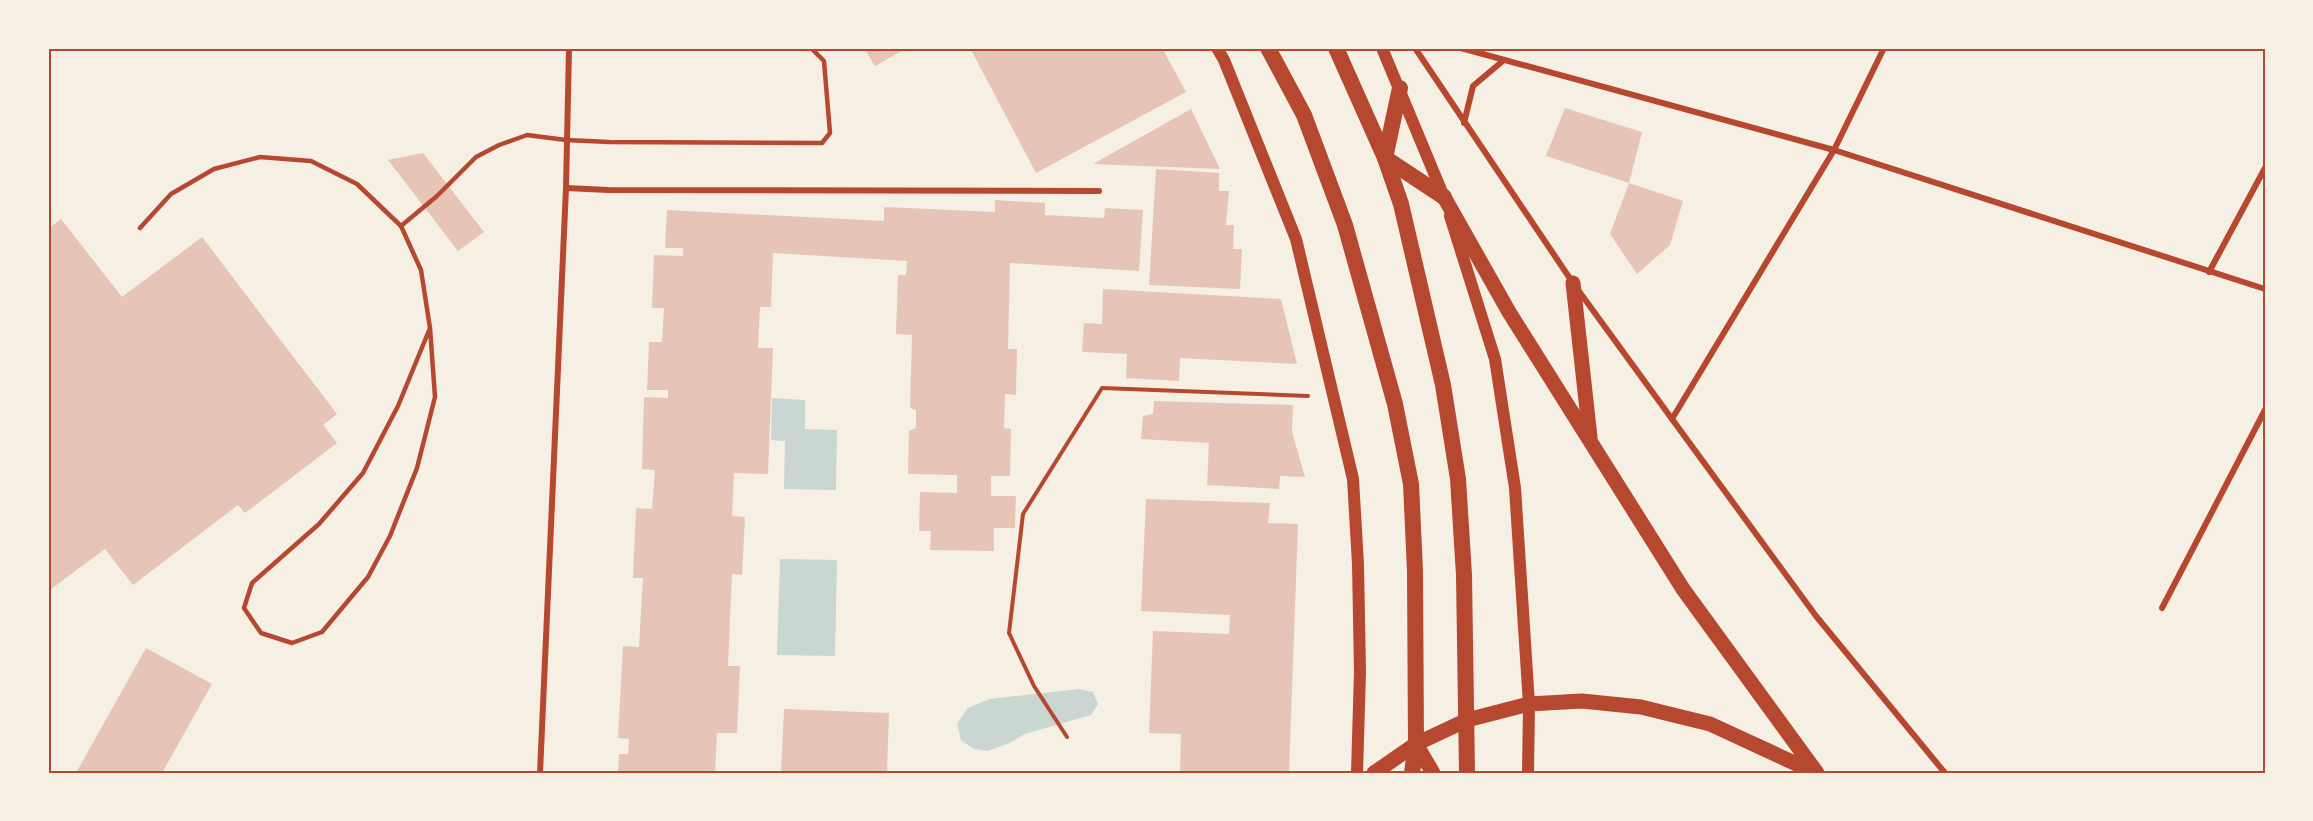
<svg xmlns="http://www.w3.org/2000/svg" width="2313" height="821" font-family="Merriweather,serif">
	<style>
		.water { fill: #c9d6d2 }
		.building { fill: #e6c5b7 }
		.lines { fill: none; stroke-linecap: round; stroke-linejoin: round }
		.path { stroke: #b5482f; stroke-width: 4 }
		.service { stroke: #b5482f; stroke-width: 4.5 }
		.minor { stroke: #b5482f; stroke-width: 6 }
		.secondary { stroke: #b5482f; stroke-width: 12 }
		.primary { stroke: #b5482f; stroke-width: 15 }
		.trunk { stroke: #b5482f; stroke-width: 16 }
		.neatline { fill: none; stroke: #b5482f; stroke-width: 2 }
	</style>
	<rect width="100%" height="100%" fill="#f6efe4"/>
	<!-- water -->
	<g class="water">
		<polygon points="772,398 805,400 805,429 837,430 836,490 784,489 785,441 771,440"/>
		<polygon points="780,559 837,560 835,656 777,655"/>
		<polygon points="1080,689 1093,692 1098,704 1091,715 1025,734 1007,744 987,751 974,749 961,740 957,724 968,708 989,699"/>
	</g>
	<!-- building -->
	<g class="building">
		<polygon points="864,48 907,48 875,66"/>
		<polygon points="970,48 1162,48 1186,92 1036,173"/>
		<polygon points="1565,108 1642,132 1629,183 1546,156"/>
		<polygon points="1191,109 1220,169 1093,164"/>
		<polygon points="423,153 484,232 458,251 388,160"/>
		<polygon points="1156,169 1219,173 1219,191 1229,191 1226,225 1234,225 1233,249 1242,249 1240,289 1149,285"/>
		<polygon points="1629,183 1683,201 1670,245 1637,274 1610,234"/>
		<polygon points="995,200 1045,203 1045,215 1104,218 1105,208 1143,210 1139,271 1010,263 1008,349 1017,349 1016,395 1005,394 1004,428 1011,429 1010,476 991,476 991,496 1016,496 1015,528 994,528 994,551 930,550 931,531 919,531 920,492 957,493 957,475 908,474 909,431 916,428 916,410 910,408 912,335 896,334 898,275 906,275 907,261 773,253 771,307 760,307 758,348 773,348 768,474 734,473 732,516 745,517 742,575 732,574 728,666 740,666 737,733 717,733 715,773 618,773 619,754 628,754 629,739 618,738 623,646 639,647 643,578 633,578 636,508 652,509 655,470 642,469 644,397 668,398 668,390 647,390 649,342 662,342 664,308 652,308 654,255 683,256 683,248 665,248 667,210 884,221 884,207 995,212"/>
		<polygon points="61,219 122,297 202,237 337,414 323,425 337,443 245,513 238,505 133,585 105,549 51,589 48,584 48,229"/>
		<polygon points="1103,289 1281,299 1297,364 1180,358 1179,381 1126,378 1127,354 1082,352 1084,323 1102,324"/>
		<polygon points="1154,401 1293,405 1292,432 1305,477 1280,476 1279,489 1207,485 1209,443 1141,439 1143,416 1153,414"/>
		<polygon points="1146,499 1270,503 1268,523 1298,524 1289,773 1180,773 1181,734 1149,733 1153,631 1229,634 1230,615 1141,611"/>
		<polygon points="146,648 212,684 162,773 76,773"/>
		<polygon points="784,709 889,713 887,773 781,773"/>
	</g>
	<g class="lines">
		<!-- path -->
		<polyline class="path" points="1067,737 1034,686 1009,633 1023,514 1102,388 1308,396"/>
		<!-- service -->
		<g class="service">
			<polyline points="401,226 421,270 430,328 435,397 417,468 390,536 368,577 322,632 292,643 261,633 244,608 252,583 319,524 363,473 398,406 430,328"/>
			<polyline points="140,228 171,194 214,169 260,157 311,161 357,184 401,226 437,196 476,157 499,145 527,135 566,140 609,142 822,143 830,133 824,61 811,48 803,48"/>
		</g>
		<!-- minor -->
		<g class="minor">
			<polyline points="1415,48 1573,283 1672,419 1816,616 1945,773"/>
			<polyline points="1461,48 1834,150 2265,289"/>
			<polyline points="1464,123 1473,86 1504,60"/>
			<polyline points="566,188 608,190 1099,191"/>
			<polyline points="2209,272 2265,168"/>
			<polyline points="1672,419 1834,150 1884,48"/>
			<polyline points="2162,608 2265,410"/>
			<polyline points="540,773 566,188 569,48"/>
		</g>
		<!-- secondary -->
		<g class="secondary">
			<polyline points="1217,48 1224,60 1296,239 1353,479 1358,564 1360,672 1357,773"/>
			<polyline points="1382,48 1444,197"/>
			<polyline points="1450,216 1495,359 1515,488 1529,704 1528,773"/>
		</g>
		<!-- primary -->
		<g class="primary">
			<polyline points="1444,197 1509,312 1683,589 1817,773"/>
			<polyline points="1573,283 1590,437"/>
			<polyline points="1416,744 1433,773"/>
			<polyline points="1374,773 1416,744 1467,720 1529,704 1582,701 1641,707 1710,724 1816,773"/>
		</g>
		<!-- trunk -->
		<g class="trunk">
			<polyline points="1268,48 1304,115 1345,225 1395,404 1411,484 1415,571 1416,744 1412,773"/>
			<polyline points="1336,48 1385,158 1401,204 1443,385 1458,479 1464,575 1467,773"/>
			<polyline points="1385,158 1400,88"/>
			<polyline points="1385,158 1444,197"/>
		</g>
	</g>
	<!-- border -->
	<rect width="2313" height="821" fill="none" stroke="#f6efe4" stroke-width="99"/>
	<rect x="50" y="50" width="2214" height="722" class="neatline"/>
</svg>
